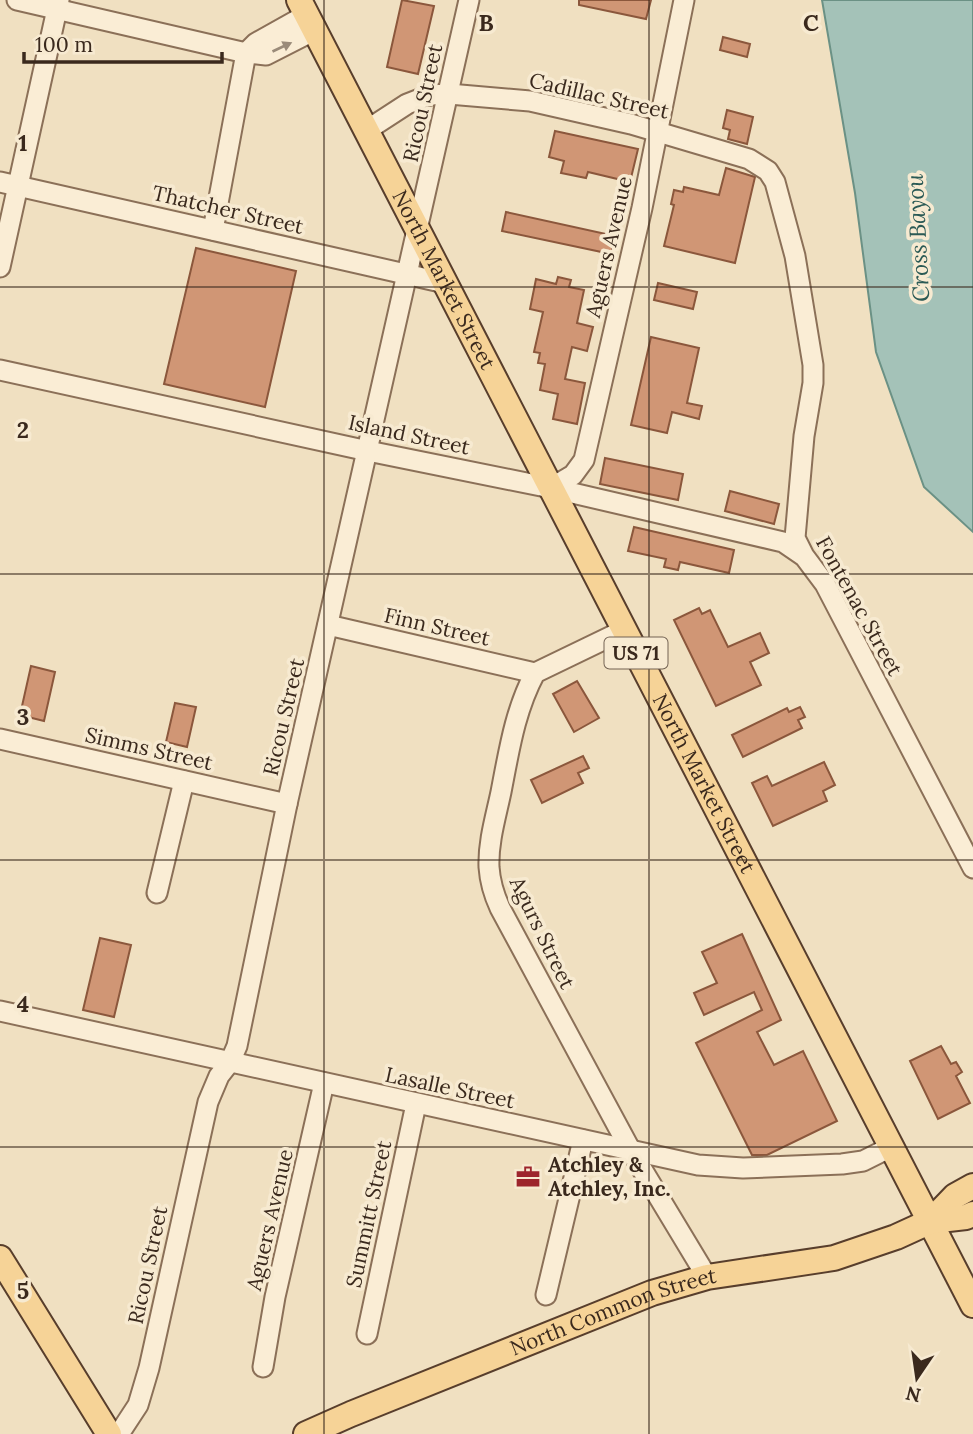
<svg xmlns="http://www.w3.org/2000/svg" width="973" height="1434" font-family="Lora,serif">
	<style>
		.water { fill: #a4c2b8; stroke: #6b9185; stroke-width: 2 }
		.building { fill: #d09675; stroke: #8b573c; stroke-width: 2 }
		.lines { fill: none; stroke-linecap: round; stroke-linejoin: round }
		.minor-casing { stroke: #8b7058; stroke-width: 23 }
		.major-casing { stroke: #583e2c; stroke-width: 28 }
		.minor { stroke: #faedd5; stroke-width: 19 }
		.major { stroke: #f6d397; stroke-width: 24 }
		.oneway { fill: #9a8b79 }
		.grid { fill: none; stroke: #3a291d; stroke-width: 2; stroke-opacity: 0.55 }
		.labels { text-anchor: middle; stroke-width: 7; stroke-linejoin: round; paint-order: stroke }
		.shield { fill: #f7ead1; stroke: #736353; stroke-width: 2 }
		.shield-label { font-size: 19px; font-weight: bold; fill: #3a291d }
		.street-label { font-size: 21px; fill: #3a291d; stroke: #f7ead1 }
		.poi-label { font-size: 21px; font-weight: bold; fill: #3a291d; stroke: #f7ead1; text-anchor: start }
		.water-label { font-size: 23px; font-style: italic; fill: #2b5a55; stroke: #f7ead1 }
		.grid-label { font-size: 23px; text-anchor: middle; font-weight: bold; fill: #3a291d; stroke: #f7ead1; stroke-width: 7; stroke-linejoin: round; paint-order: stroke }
	</style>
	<rect width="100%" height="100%" fill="#f0e0c1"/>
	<!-- water -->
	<polygon class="water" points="822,0 973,0 973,532 924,487 876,352 855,193"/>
	<!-- building -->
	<g class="building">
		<polygon points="402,0 434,6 418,74 387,67"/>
		<polygon points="579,0 651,0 646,19 579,5"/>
		<polygon points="723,37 750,44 747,57 720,50"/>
		<polygon points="727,110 753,117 747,144 728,139 730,130 723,128"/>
		<polygon points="555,131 638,149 630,182 588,172 586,178 561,173 564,161 549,157"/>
		<polygon points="726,168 755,177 735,263 664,246 674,205 671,204 674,190 683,192 684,187 719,195"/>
		<polygon points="506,212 615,236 611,254 502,231"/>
		<polygon points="196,248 296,271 265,407 164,384"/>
		<polygon points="558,277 571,280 569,287 584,290 577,323 593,327 587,351 572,347 565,379 585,383 577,424 553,419 558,394 540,390 545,364 538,363 540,353 534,352 543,312 530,309 536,279 556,284"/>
		<polygon points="658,283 697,292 693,309 654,300"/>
		<polygon points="651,337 699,348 687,403 702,406 699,419 672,412 667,433 631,425"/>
		<polygon points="605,458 683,474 678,500 600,484"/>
		<polygon points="730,491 779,504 774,524 725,511"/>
		<polygon points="634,527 734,550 729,573 680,562 678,570 664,567 666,559 628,551"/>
		<polygon points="699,608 702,614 710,610 728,647 760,633 769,653 750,662 761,685 716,706 674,620"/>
		<polygon points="31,666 55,672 44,721 20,715"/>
		<polygon points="577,681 599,718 574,732 553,694"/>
		<polygon points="175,703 196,707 187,747 166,742"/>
		<polygon points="800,707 805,717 798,720 802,728 743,757 732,735 787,708 789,712"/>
		<polygon points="583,756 589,768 578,773 583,783 542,803 531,780"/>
		<polygon points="824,762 835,785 823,791 827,801 773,826 752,783 767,776 772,786"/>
		<polygon points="742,934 781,1020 757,1032 774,1065 803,1051 837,1121 767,1155 752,1155 696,1043 762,1010 754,992 704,1015 694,993 717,983 702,952"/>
		<polygon points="100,938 131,945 114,1017 83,1010"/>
		<polygon points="941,1046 951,1064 956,1062 962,1072 956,1076 970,1103 938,1119 910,1061"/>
	</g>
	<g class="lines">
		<!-- minor casing -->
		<g class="minor-casing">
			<g id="minor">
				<polyline points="17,0 246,53 266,55 315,30"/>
				<polyline points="246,53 256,43 306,15"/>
				<polyline points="367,130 407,104 430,95 449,94 530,101 631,124 749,159 768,171 775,182 795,256 813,365 813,383 804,436 795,538 804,556 825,584 973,868"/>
				<polyline points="0,182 445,283"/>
				<polyline points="213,230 246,53"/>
				<polyline points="0,267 59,0"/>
				<polyline points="0,370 368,451 551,488 783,542 802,555"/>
				<polyline points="551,488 573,475 584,460 642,208 684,0"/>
				<polyline points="328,625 535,673"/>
				<path d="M624,630L535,673C515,710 509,751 501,792C496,816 488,842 489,867C490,882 494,895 500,908L631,1151L707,1277"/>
				<polyline points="0,739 287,804"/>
				<polyline points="157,893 184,781"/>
				<polyline points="0,1011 698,1165 743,1168 842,1164 863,1161 891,1147"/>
				<polyline points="546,1295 583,1140"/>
				<polyline points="367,1334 416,1104"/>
				<polyline points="263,1367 275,1297 324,1083"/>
				<polyline points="119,1434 138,1405 149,1368 208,1102 219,1076 230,1062 237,1046 287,804 469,0"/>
			</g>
		</g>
		<!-- major casing -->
		<g class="major-casing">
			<g id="major">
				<path id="s1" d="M299,0L973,1305"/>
				<polyline points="931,1221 955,1196 973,1186"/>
				<polyline points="0,1258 109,1434"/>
				<path id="s2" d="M306,1434L351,1414L652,1293L707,1277L834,1258L896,1237L931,1221L966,1217L973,1214"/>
			</g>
		</g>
		<!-- minor -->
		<use href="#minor" class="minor"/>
		<!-- major -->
		<use href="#major" class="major"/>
	</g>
	<!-- one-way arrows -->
	<defs><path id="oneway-solid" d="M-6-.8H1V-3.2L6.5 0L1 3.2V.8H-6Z" transform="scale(1.75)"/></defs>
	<use class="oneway" href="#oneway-solid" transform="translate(282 47) rotate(-25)"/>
	<!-- grid -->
	<path class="grid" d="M324,0V1434M649,0V1434M0,287H973M0,574H973M0,860H973M0,1147H973"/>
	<!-- icons -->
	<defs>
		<g id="office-bare" transform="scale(1.89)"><path d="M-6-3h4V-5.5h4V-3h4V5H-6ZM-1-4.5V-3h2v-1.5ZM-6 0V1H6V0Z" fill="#9d252c" stroke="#f7ead1" stroke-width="2.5" paint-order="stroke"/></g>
	</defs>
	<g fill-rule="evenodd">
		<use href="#office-bare" x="528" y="1177"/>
	</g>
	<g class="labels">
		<!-- shield labels -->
		<rect class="shield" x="604.5" y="637.5" width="63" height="31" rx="5"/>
		<g class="shield-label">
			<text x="636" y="660">US 71</text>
		</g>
		<!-- street labels -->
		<g class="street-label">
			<text transform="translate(599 96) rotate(13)" y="7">Cadillac Street</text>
			<text transform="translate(423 103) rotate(-78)" y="7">Ricou Street</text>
			<text transform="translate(228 210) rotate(13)" y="7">Thatcher Street</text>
			<text transform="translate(609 247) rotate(-77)" y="7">Aguers Avenue</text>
			<text dy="7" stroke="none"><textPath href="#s1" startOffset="315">North Market Street</textPath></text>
			<text transform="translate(409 435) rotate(12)" y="7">Island Street</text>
			<text transform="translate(859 606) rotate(61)" y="7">Fontenac Street</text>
			<text transform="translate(437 627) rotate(13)" y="7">Finn Street</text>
			<text transform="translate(284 717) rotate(-77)" y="7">Ricou Street</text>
			<text transform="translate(149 749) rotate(13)" y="7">Simms Street</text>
			<text dy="7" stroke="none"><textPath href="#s1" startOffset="882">North Market Street</textPath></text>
			<text transform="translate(542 933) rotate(64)" y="7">Agurs Street</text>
			<text transform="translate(450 1088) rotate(12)" y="7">Lasalle Street</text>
			<text transform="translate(369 1214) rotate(-78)" y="7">Summitt Street</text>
			<text transform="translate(270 1220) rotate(-77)" y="7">Aguers Avenue</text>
			<text transform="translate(148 1265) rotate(-78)" y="7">Ricou Street</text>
			<text dy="7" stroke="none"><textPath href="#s2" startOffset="331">North Common Street</textPath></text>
		</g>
		<!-- poi labels -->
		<g class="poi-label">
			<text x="548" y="1172">Atchley &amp;<tspan x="548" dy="24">Atchley, Inc.</tspan></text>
		</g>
		<!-- water labels -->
		<g class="water-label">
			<text transform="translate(918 238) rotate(-93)" y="8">Cross Bayou</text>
		</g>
	</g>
	<g class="grid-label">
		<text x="486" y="31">B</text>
		<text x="811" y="31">C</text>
		<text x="23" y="151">1</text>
		<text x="23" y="438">2</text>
		<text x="23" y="725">3</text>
		<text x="23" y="1012">4</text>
		<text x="23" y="1299">5</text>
	</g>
	<!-- north arrow -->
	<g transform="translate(917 1378) rotate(193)" stroke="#f7ead1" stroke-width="5" paint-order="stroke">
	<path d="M0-5L12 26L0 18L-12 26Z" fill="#3a291d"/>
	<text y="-10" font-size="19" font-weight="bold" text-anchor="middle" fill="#3a291d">N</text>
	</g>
	<!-- scale -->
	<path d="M24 52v10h198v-10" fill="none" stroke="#3a291d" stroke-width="3.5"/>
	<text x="35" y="52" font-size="21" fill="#3a291d" stroke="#f7ead1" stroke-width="5" paint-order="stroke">100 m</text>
</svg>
